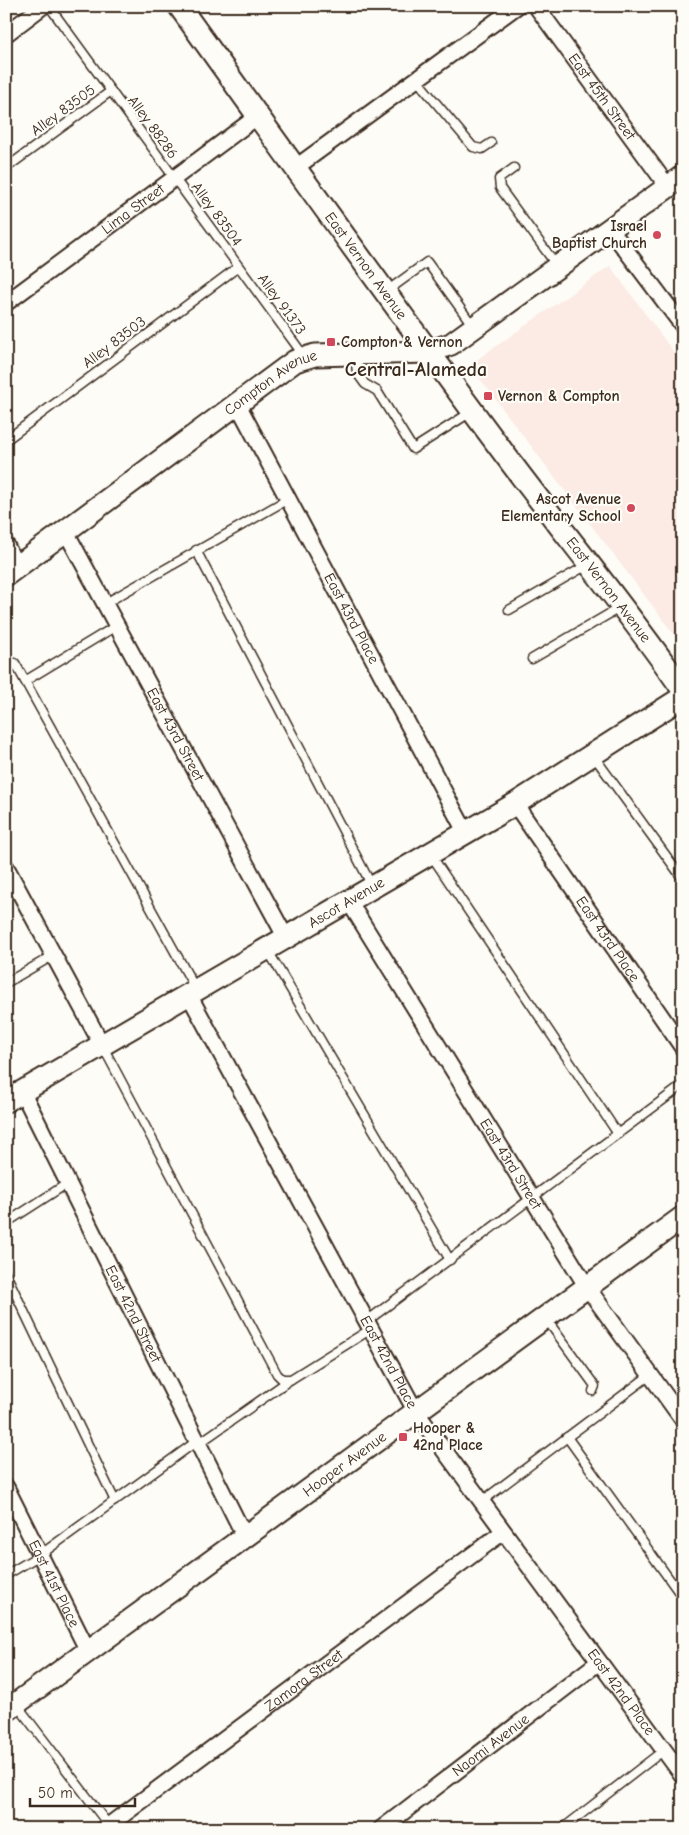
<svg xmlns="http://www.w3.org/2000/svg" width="689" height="1835" font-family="'Comic Neue',sans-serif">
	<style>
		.built { fill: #fceae4 }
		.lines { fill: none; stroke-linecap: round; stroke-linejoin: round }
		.lane-casing { stroke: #3b2a1e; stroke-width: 11 }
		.street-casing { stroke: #3b2a1e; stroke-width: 19 }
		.secondary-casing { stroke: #3b2a1e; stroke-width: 25 }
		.lane { stroke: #fdfcf7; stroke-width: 8 }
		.street { stroke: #fdfcf7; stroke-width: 15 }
		.secondary { stroke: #fdfcf7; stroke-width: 21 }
		.poi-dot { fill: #d1495b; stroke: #fdfcf7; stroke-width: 2 }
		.labels { text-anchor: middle; stroke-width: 4.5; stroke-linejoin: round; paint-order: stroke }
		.street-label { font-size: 15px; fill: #3b2a1e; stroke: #fdfcf7 }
		.poi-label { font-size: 15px; font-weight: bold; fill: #3b2a1e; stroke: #fdfcf7; text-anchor: start }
		.district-label { font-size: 20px; font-weight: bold; fill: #3b2a1e; stroke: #fdfcf7 }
	</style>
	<rect width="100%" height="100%" fill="#fdfcf7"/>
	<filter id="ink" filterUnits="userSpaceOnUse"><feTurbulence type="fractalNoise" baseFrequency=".02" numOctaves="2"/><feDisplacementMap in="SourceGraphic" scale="10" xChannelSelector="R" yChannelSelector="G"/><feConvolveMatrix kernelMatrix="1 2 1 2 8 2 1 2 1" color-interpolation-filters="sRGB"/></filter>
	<g filter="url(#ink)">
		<!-- built -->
		<polygon class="built" points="610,266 683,365 683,646 474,371 478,359"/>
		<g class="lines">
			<!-- lane casing -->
			<g class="lane-casing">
				<g id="lane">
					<polyline points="49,6 304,356"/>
					<polyline points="416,79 473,147 482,149 491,143"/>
					<polyline points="6,168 111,91"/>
					<polyline points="514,168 499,179 500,188 557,266"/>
					<polyline points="387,291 427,262 473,326"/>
					<polyline points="355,355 357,373 365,384 377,391 413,449 471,412"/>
					<polyline points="6,440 238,267"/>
					<polyline points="196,550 372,886"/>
					<polyline points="104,604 288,499"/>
					<polyline points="509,610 589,564"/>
					<polyline points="532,659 621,607"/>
					<polyline points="15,663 195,988"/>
					<polyline points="25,681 116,626"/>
					<polyline points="593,755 683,879"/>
					<polyline points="431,855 618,1134"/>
					<polyline points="267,949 450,1260"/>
					<polyline points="6,983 54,955"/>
					<polyline points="102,1045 277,1374 282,1379 291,1379 371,1329"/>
					<polyline points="6,1223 68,1183"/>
					<polyline points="6,1274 115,1501"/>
					<polyline points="547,1320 595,1386 593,1391"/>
					<polyline points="367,1321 683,1085"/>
					<polyline points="567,1437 683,1598"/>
					<polyline points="198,1444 291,1379"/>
					<polyline points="481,1502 650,1375"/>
					<polyline points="6,1575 40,1555 197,1441"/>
					<polyline points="17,1705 110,1827"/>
					<polyline points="562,1829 664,1750"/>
				</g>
			</g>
			<!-- street casing -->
			<g class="street-casing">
				<g id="street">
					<path id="s1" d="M536,6L668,187"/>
					<polyline points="6,34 43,6"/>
					<polyline points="295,168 517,6"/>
					<polyline points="610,229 683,326"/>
					<path id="s2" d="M6,303L258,116"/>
					<path id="s3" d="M237,403L466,833"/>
					<path id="s4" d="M66,532L285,936"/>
					<polyline points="6,545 17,567"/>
					<path id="s5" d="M515,804L683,1048"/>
					<polyline points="6,867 102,1045"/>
					<path id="s6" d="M348,900L587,1287L683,1420"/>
					<path id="s7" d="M189,995L416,1412L683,1776"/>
					<path id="s8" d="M22,1091L245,1537"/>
					<path id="s9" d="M6,1487L88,1651"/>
					<path id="s10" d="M104,1829L503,1532"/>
					<path id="s11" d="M381,1829L599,1662"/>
				</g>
			</g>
			<!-- secondary casing -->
			<g class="secondary-casing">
				<g id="secondary">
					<path id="s12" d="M179,6C285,154 391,302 500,448C560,529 625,606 683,690"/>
					<path id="s13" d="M6,575L295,361L315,355L428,352L451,344L683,176"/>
					<path id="s14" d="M6,1101L515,804L683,697"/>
					<path id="s15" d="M6,1711L683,1217"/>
				</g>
			</g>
			<!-- lane -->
			<use href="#lane" class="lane"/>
			<!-- street -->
			<use href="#street" class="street"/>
			<!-- secondary -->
			<use href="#secondary" class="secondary"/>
		</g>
	</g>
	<!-- markers -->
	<g class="poi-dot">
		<circle cx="657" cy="235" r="5"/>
		<rect x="326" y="337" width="10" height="10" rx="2.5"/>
		<rect x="483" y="391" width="10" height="10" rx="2.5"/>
		<circle cx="631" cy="508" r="5"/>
		<rect x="398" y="1432" width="10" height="10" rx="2.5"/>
	</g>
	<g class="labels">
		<!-- street labels -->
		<g class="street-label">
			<text dy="5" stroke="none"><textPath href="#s1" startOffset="112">East 45th Street</textPath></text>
			<text transform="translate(63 110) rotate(-36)" y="5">Alley 83505</text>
			<text transform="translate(153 127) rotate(54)" y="5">Alley 88286</text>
			<text dy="5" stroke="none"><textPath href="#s2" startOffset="158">Lima Street</textPath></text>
			<text transform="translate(217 214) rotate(54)" y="5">Alley 83504</text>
			<text dy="5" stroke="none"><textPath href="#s12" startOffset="320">East Vernon Avenue</textPath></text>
			<text transform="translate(282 304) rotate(54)" y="5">Alley 91373</text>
			<text transform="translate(114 342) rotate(-37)" y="5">Alley 83503</text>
			<text dy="5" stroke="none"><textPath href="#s13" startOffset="328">Compton Avenue</textPath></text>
			<text dy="5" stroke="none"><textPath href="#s12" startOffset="725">East Vernon Avenue</textPath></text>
			<text dy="5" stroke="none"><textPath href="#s3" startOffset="244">East 43rd Place</textPath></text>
			<text dy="5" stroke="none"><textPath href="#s4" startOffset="230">East 43rd Street</textPath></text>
			<text dy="5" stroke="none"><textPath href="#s14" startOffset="394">Ascot Avenue</textPath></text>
			<text dy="5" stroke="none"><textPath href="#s5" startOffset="164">East 43rd Place</textPath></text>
			<text dy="5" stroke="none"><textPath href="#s6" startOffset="310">East 43rd Street</textPath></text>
			<text dy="5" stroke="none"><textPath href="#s8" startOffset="249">East 42nd Street</textPath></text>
			<text dy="5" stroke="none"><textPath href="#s7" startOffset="418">East 42nd Place</textPath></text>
			<text dy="5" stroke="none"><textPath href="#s15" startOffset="419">Hooper Avenue</textPath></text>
			<text dy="5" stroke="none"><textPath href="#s9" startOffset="108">East 41st Place</textPath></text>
			<text dy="5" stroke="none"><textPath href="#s10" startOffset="249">Zamora Street</textPath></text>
			<text dy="5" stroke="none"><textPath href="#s7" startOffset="822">East 42nd Place</textPath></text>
			<text dy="5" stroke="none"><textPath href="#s11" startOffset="138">Naomi Avenue</textPath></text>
		</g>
		<!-- poi labels -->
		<g class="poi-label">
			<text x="647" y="231" text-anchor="end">Israel<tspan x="647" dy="17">Baptist Church</tspan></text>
			<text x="341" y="347">Compton &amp; Vernon</text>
			<text x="498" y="401">Vernon &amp; Compton</text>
			<text x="621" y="504" text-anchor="end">Ascot Avenue<tspan x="621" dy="17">Elementary School</tspan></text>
			<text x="413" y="1433">Hooper &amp;<tspan x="413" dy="17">42nd Place</tspan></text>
		</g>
		<!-- district labels -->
		<g class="district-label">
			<text x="416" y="376">Central-Alameda</text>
		</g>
	</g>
	<!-- margin -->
	<rect width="689" height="1835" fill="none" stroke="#fdfcf7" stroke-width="25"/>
	<rect x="12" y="12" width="664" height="1810" fill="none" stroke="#3b2a1e" stroke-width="2" filter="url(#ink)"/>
	<!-- scale -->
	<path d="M30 1798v8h105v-8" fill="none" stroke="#3b2a1e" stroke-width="2.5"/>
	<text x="38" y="1798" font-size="15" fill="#3b2a1e" stroke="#fdfcf7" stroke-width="4" paint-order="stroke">50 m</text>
</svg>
